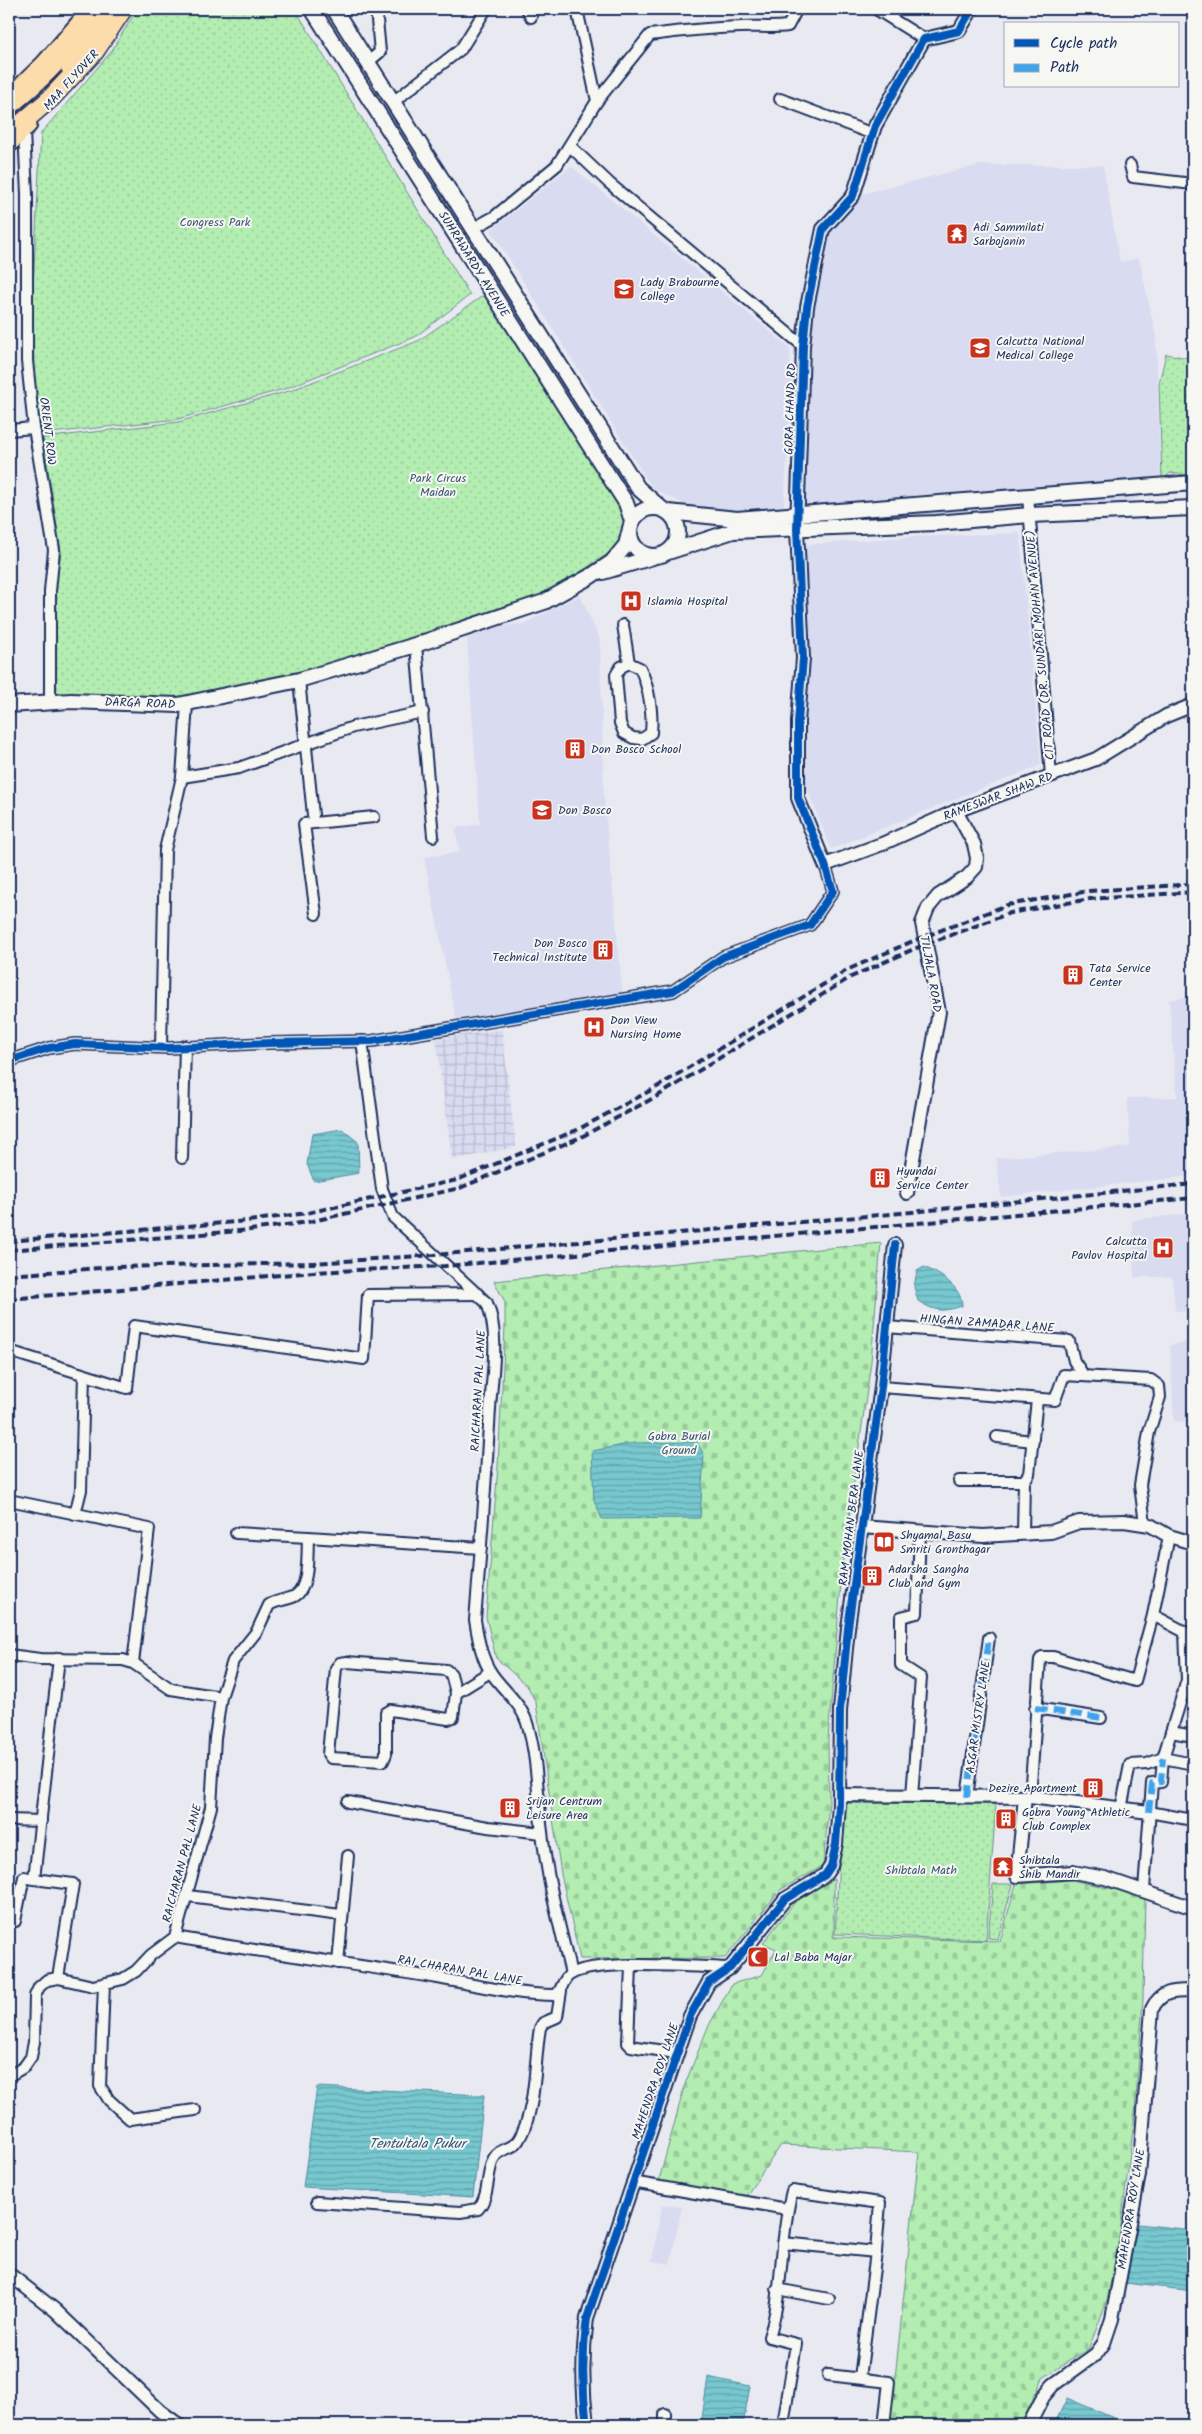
<svg xmlns="http://www.w3.org/2000/svg" width="1202" height="2434" font-family="Kalam,sans-serif">
	<style>
		.built { fill: #d9dcf0 }
		.industrial { fill: url(#industrial-grid) }
		.cemetery { fill: url(#cemetery-stones); stroke: #678e88 }
		.park { fill: url(#park-dots); stroke: #678e88 }
		.water { fill: url(#water-rules); stroke: #528ba2 }
		.lines { fill: none; stroke-linecap: round; stroke-linejoin: round }
		.minor-casing { stroke: #1b2f5e; stroke-width: 14 }
		.tertiary-casing { stroke: #1b2f5e; stroke-width: 16 }
		.secondary-casing { stroke: #1b2f5e; stroke-width: 18 }
		.primary-casing { stroke: #1b2f5e; stroke-width: 19 }
		.trunk-casing { stroke: #1b2f5e; stroke-width: 20 }
		.motorway-casing { stroke: #1b2f5e; stroke-width: 21 }
		.minor { stroke: #f6f6f2; stroke-width: 10 }
		.tertiary { stroke: #f6f6f2; stroke-width: 12 }
		.secondary { stroke: #f6f6f2; stroke-width: 14 }
		.primary { stroke: #fddcac; stroke-width: 15 }
		.trunk { stroke: #fddcac; stroke-width: 16 }
		.motorway { stroke: #fddcac; stroke-width: 18 }
		.rail { stroke: #1b2f5e; stroke-width: 4; stroke-dasharray: 8 4; stroke-linecap: butt }
		.quiet { stroke: #3da3ed; stroke-width: 6; stroke-dasharray: 12 6; stroke-linecap: butt }
		.cycleway-casing { stroke: #f6f6f2; stroke-width: 11 }
		.cycleway { stroke: #0057b8; stroke-width: 8 }
		.labels { text-anchor: middle; stroke-width: 4; stroke-linejoin: round; paint-order: stroke }
		.street-label { font-size: 12px; fill: #1b2f5e; stroke: #f6f6f2 }
		.park-label { font-size: 12px; fill: #39556f; stroke: #f6f6f2 }
		.poi-label { font-size: 12px; fill: #1b2f5e; stroke: #f6f6f2; text-anchor: start }
		.water-label { font-size: 14px; font-style: italic; fill: #32557a; stroke: #f6f6f2 }
	</style>
	<defs>
		<pattern id="industrial-grid" width="8" height="8" patternUnits="userSpaceOnUse" patternTransform="scale(1.25)"><rect width="8" height="8" fill="#d9dcf0"/><path d="M0 4h8M4 0v8" fill="none" stroke="#babdd0"/></pattern>
		<pattern id="cemetery-stones" width="16" height="16" patternUnits="userSpaceOnUse" patternTransform="scale(1.25)"><rect width="16" height="16" fill="#b3edb1"/><path d="M2 7V4a2 2 0 0 1 4 0v3zM10 15v-3a2 2 0 0 1 4 0v3z" fill="#99cc9b"/></pattern>
		<pattern id="park-dots" width="8" height="8" patternUnits="userSpaceOnUse" patternTransform="scale(1.25)"><rect width="8" height="8" fill="#b3edb1"/><path d="M2 2h.1M6 6h.1" fill="none" stroke="#99cc9b" stroke-width="1.8" stroke-linecap="round"/></pattern>
		<pattern id="water-rules" width="6" height="5" patternUnits="userSpaceOnUse" patternTransform="scale(1.25)"><rect width="6" height="5" fill="#77c8cf"/><path d="M0 2.5h6" fill="none" stroke="#61a3ab"/></pattern>
	</defs>
	<rect width="100%" height="100%" fill="#e9eaf1"/>
	<filter id="ink" filterUnits="userSpaceOnUse"><feTurbulence type="fractalNoise" baseFrequency=".02" numOctaves="2"/><feDisplacementMap in="SourceGraphic" scale="10" xChannelSelector="R" yChannelSelector="G"/><feConvolveMatrix kernelMatrix="1 2 1 2 8 2 1 2 1" color-interpolation-filters="sRGB"/></filter>
	<g filter="url(#ink)">
		<!-- built -->
		<g class="built">
			<polygon points="979,165 1103,165 1120,262 1139,258 1156,336 1161,490 1097,512 797,529 803,346 823,229 853,196"/>
			<polygon points="571,166 790,348 792,389 784,506 747,514 693,509 652,488 491,230"/>
			<polygon points="1020,533 1041,765 831,849 809,794 800,761 802,545 904,537"/>
			<polygon points="580,595 600,640 604,796 623,996 457,1024 424,857 460,852 455,828 480,824 466,629 523,624"/>
			<polygon points="1193,974 1193,1176 1001,1197 996,1158 1130,1147 1127,1098 1177,1097 1169,1000 1189,996"/>
			<polygon points="1193,1213 1193,1312 1175,1311 1172,1277 1134,1277 1132,1220"/>
			<polygon points="1193,1340 1193,1422 1174,1421 1170,1345"/>
			<polygon points="662,2204 682,2207 670,2264 652,2261"/>
		</g>
		<!-- industrial -->
		<polygon class="industrial" points="502,1029 516,1147 452,1160 436,1039"/>
		<!-- cemetery -->
		<g class="cemetery">
			<polygon points="881,1243 871,1362 843,1559 828,1739 829,1803 823,1866 780,1890 725,1958 580,1959 561,1874 536,1703 528,1687 496,1658 486,1617 498,1466 505,1326 505,1302 494,1281"/>
			<polygon points="834,1879 834,1937 1000,1941 1016,1884 1072,1880 1145,1896 1143,1999 1135,2114 1120,2233 1107,2301 1089,2348 1043,2378 1021,2425 890,2425 919,2152 781,2145 746,2196 658,2184 685,2084 708,2027 732,1984 762,1975 776,1949 763,1943 795,1902"/>
		</g>
		<!-- park -->
		<g class="park">
			<polygon points="137,9 295,9 470,295 415,337 284,389 178,419 42,434 34,380 33,288 41,133 111,52"/>
			<polygon points="484,295 590,459 640,533 537,600 293,681 178,699 56,694 55,595 61,551 43,438 178,422 289,391 418,341"/>
			<polygon points="1166,354 1193,359 1193,476 1170,473 1162,481 1159,383"/>
			<polygon points="842,1803 996,1804 986,1940 835,1934"/>
			<polygon points="993,1884 1013,1884 998,1939 988,1938"/>
		</g>
		<!-- water -->
		<g class="water">
			<polygon points="342,1129 358,1142 359,1173 314,1181 307,1164 312,1134"/>
			<path d="M924,1267C940,1274 962,1287 962,1306C942,1312 936,1312 918,1301L914,1287L917,1271Z"/>
			<polygon points="697,1442 704,1455 700,1518 602,1519 594,1500 592,1451 634,1443"/>
			<polygon points="317,2087 484,2095 473,2197 303,2187"/>
			<polygon points="1138,2224 1193,2230 1193,2291 1125,2283"/>
			<polygon points="708,2377 750,2386 743,2425 701,2425"/>
			<polygon points="1067,2398 1130,2425 1054,2425"/>
		</g>
		<g class="lines">
			<!-- minor casing -->
			<g class="minor-casing">
				<g id="minor">
					<polyline points="527,9 531,17"/>
					<polyline points="876,9 924,39"/>
					<polyline points="368,62 380,52 376,9"/>
					<polyline points="780,99 873,134"/>
					<path d="M597,101L650,35C680,31 710,28 740,27C757,26 771,28 788,26L797,9"/>
					<polyline points="393,102 461,49 486,9"/>
					<polyline points="24,131 27,194 27,361 34,428 54,550 50,591 50,703"/>
					<polyline points="570,146 609,183 803,346"/>
					<polyline points="1130,165 1133,177 1193,184"/>
					<polyline points="474,228 494,217 557,165 597,101 577,9"/>
					<polyline points="9,430 34,428"/>
					<polyline points="1028,496 1051,776"/>
					<path d="M623,625L629,663L640,668C649,687 653,712 651,733L642,739L633,738L624,733L620,723L616,675L621,667L629,663"/>
					<polyline points="416,645 433,836"/>
					<polyline points="299,680 313,815"/>
					<polyline points="182,777 239,768 353,727 423,712"/>
					<polyline points="316,914 304,824 374,817"/>
					<path d="M362,1041L382,1189L393,1217L487,1303C500,1335 492,1375 490,1409C486,1479 481,1549 475,1620C478,1638 481,1658 492,1674C503,1690 521,1703 527,1723C538,1758 537,1796 542,1832C547,1880 560,1927 571,1974"/>
					<polyline points="161,1047 165,850 182,777 187,704"/>
					<polyline points="9,1061 49,1048 75,1044 169,1048 269,1043 372,1041 673,991 723,957 810,925 833,891 825,865"/>
					<polyline points="182,1158 185,1046"/>
					<polyline points="886,1327 1069,1341 1074,1361 1084,1376"/>
					<polyline points="9,1351 127,1388 134,1326 364,1359 368,1295 478,1294"/>
					<polyline points="881,1387 1055,1400 1064,1375 1151,1380 1159,1386 1160,1397 1149,1432 1140,1485 1145,1524"/>
					<polyline points="997,1437 1033,1441"/>
					<polyline points="959,1481 1024,1481 1029,1474 1037,1400"/>
					<polyline points="9,1500 149,1529 133,1663"/>
					<polyline points="75,1514 81,1490 84,1375"/>
					<polyline points="236,1533 308,1537"/>
					<polyline points="1023,1534 1024,1481"/>
					<polyline points="9,1655 40,1659 123,1660 133,1663 171,1689 221,1697"/>
					<polyline points="456,1693 453,1717 448,1719 391,1710 386,1713 386,1754 383,1761 331,1758 328,1754 336,1668 340,1663 347,1662 446,1670 451,1674 456,1693 490,1672"/>
					<polyline points="1035,1708 1101,1718"/>
					<polyline points="1171,1732 1193,1736"/>
					<polyline points="912,1796 921,1678 901,1665 901,1617 917,1613 920,1531"/>
					<polyline points="967,1797 989,1638"/>
					<polyline points="1030,1797 1040,1660 1042,1657 1053,1657 1135,1681 1153,1615"/>
					<polyline points="348,1802 488,1827 542,1833"/>
					<polyline points="1121,1809 1130,1765 1147,1764 1163,1758 1187,1680 1185,1632 1153,1615 1169,1536"/>
					<polyline points="1149,1812 1193,1820"/>
					<polyline points="9,1820 41,1821"/>
					<polyline points="1144,1890 1152,1783 1161,1782 1163,1758 1193,1764"/>
					<polyline points="188,1896 341,1915"/>
					<polyline points="9,1921 15,1921 24,1877 34,1879"/>
					<path d="M175,1937C260,1952 346,1963 432,1977C473,1984 514,1995 556,1995C563,1989 562,1979 571,1974C598,1959 695,1967 730,1968"/>
					<polyline points="338,1963 348,1856"/>
					<polyline points="631,1966 628,2043 631,2046 676,2053"/>
					<polyline points="58,1978 73,1884 34,1879 59,1658"/>
					<polyline points="104,1984 100,2086 109,2100 130,2119 195,2110"/>
					<path d="M9,2076L24,2067L31,2057L34,2042L35,1996L39,1987L47,1980L58,1978L93,1986L123,1979L136,1971L151,1955L175,1937L211,1807L215,1738L221,1697L233,1661L257,1631L269,1605C277,1600 286,1600 295,1596C310,1587 307,1553 308,1537L481,1548"/>
					<polyline points="632,2182 787,2209"/>
					<path d="M317,2202L460,2212L478,2209C490,2196 486,2173 494,2158C499,2148 512,2150 518,2141C537,2110 534,2062 540,2028L543,2023L557,2017L561,1991"/>
					<path d="M783,2243L876,2252L880,2203L792,2191C779,2239 784,2290 769,2337L796,2344L783,2425"/>
					<polyline points="777,2289 829,2299"/>
					<polyline points="828,2375 889,2382 884,2425"/>
					<polyline points="860,2378 876,2252"/>
					<polyline points="665,2425 665,2414"/>
				</g>
			</g>
			<!-- tertiary casing -->
			<g class="tertiary-casing">
				<g id="tertiary">
					<polyline points="972,9 959,31 924,39 875,126 853,196 823,229 807,307 803,346 797,529 803,658 798,722 798,798 825,865 882,844 956,811 1096,759 1166,716 1193,705"/>
					<polyline points="907,1193 939,1012 922,923 928,908 938,896 967,877 976,867 977,858 974,844 956,811"/>
					<polyline points="861,1527 983,1536 1051,1532 1079,1522 1124,1521 1150,1525 1169,1536 1193,1543"/>
					<polyline points="839,1795 1030,1797 1149,1812"/>
					<polyline points="1025,1797 1017,1876 1073,1872 1105,1878 1193,1908"/>
					<polyline points="9,2274 55,2310 160,2411 179,2425"/>
					<path d="M587,2425C582,2389 582,2354 587,2318L690,2016L709,1982L730,1968L785,1899L825,1875L831,1866L836,1844L839,1805L840,1710L848,1628L881,1387L895,1245"/>
					<path d="M1029,2425L1043,2397L1053,2385L1096,2354L1104,2343L1112,2319L1139,2175L1152,2009C1161,1990 1175,1991 1193,1991"/>
				</g>
			</g>
			<!-- secondary casing -->
			<g class="secondary-casing">
				<g id="secondary">
					<polyline points="312,9 626,503 632,521"/>
					<polyline points="334,9 638,488 662,509"/>
					<circle cx="654" cy="532" r="24"/>
					<polyline points="668,512 737,519 1193,483"/>
					<polyline points="668,552 733,531 936,523 1030,515 1193,508"/>
					<polyline points="603,572 653,557"/>
					<polyline points="9,705 71,701 178,705 299,680 409,647 544,602 591,576 612,562 626,545 630,529"/>
				</g>
			</g>
			<!-- primary casing -->
			<g class="primary-casing">
				<g id="primary">
					<polyline points="9,97 44,63 83,18"/>
					<polyline points="9,145 29,125"/>
				</g>
			</g>
			<!-- trunk casing -->
			<g class="trunk-casing">
				<g id="trunk">
					<polyline points="69,67 112,9"/>
					<path d="M9,107C42,80 76,49 91,9"/>
				</g>
			</g>
			<!-- motorway casing -->
			<g class="motorway-casing">
				<polyline id="motorway" points="9,134 51,98 95,51 123,9"/>
			</g>
			<!-- minor -->
			<use href="#minor" class="minor"/>
			<!-- tertiary -->
			<use href="#tertiary" class="tertiary"/>
			<!-- secondary -->
			<use href="#secondary" class="secondary"/>
			<!-- primary -->
			<use href="#primary" class="primary"/>
			<!-- trunk -->
			<use href="#trunk" class="trunk"/>
			<!-- motorway -->
			<use href="#motorway" class="motorway"/>
			<!-- rail -->
			<g class="rail">
				<polyline points="9,1241 248,1221 307,1213 457,1180 577,1130 657,1087 847,970 913,941 1007,905 1089,891 1193,884"/>
				<polyline points="9,1250 250,1230 308,1222 460,1188 581,1137 661,1094 851,977 914,949 1010,913 1090,899 1193,892"/>
				<polyline points="9,1275 113,1267 314,1263 434,1255 901,1213 1193,1184"/>
				<polyline points="9,1299 314,1272 445,1266 1193,1198"/>
			</g>
			<!-- quiet -->
			<g class="quiet">
				<polyline points="1035,1708 1101,1718"/>
				<polyline points="967,1797 989,1638"/>
				<polyline points="1149,1812 1152,1783 1161,1782 1163,1758"/>
			</g>
			<!-- cycleway casing -->
			<g class="cycleway-casing">
				<g id="cycleway">
					<polyline points="9,1061 49,1048 75,1044 169,1048 269,1043 372,1041 673,991 723,957 810,925 833,891 825,865 798,798 798,722 803,658 797,529 803,346 807,307 823,229 853,196 875,126 924,39 959,31 972,9"/>
					<path d="M587,2425C582,2389 582,2354 587,2318L690,2016L709,1982L730,1968L785,1899L825,1875L831,1866L836,1844L839,1805L840,1710L848,1628L881,1387L895,1245"/>
				</g>
			</g>
			<!-- cycleway -->
			<use href="#cycleway" class="cycleway"/>
		</g>
	</g>
	<!-- icons -->
	<defs>
		<g id="temple-square" transform="scale(1.125)"><rect x="-9" y="-9" width="18" height="18" rx="4" fill="#c8321e" stroke="#f6f6f2"/><path d="M0-6L5-2H3V0L6.5 2.5H4V6H1.5V3h-3V6H-4V2.5H-6.5L-3 0V-2H-5Z" fill="#fff"/></g>
		<g id="university-square" transform="scale(1.125)"><rect x="-9" y="-9" width="18" height="18" rx="4" fill="#c8321e" stroke="#f6f6f2"/><path d="M0-5L7-2L0 1L-7-2ZM-4 1L0 2.5L4 1V4Q0 6-4 4Z" fill="#fff"/></g>
		<g id="hospital-square" transform="scale(1.125)"><rect x="-9" y="-9" width="18" height="18" rx="4" fill="#c8321e" stroke="#f6f6f2"/><path d="M-5-5h3v3.5h4V-5h3V5h-3V1.5h-4V5h-3Z" fill="#fff"/></g>
		<g id="building-square" transform="scale(1.125)"><rect x="-9" y="-9" width="18" height="18" rx="4" fill="#c8321e" stroke="#f6f6f2"/><path d="M-4-6H4V6H1V3H-1V6H-4ZM-2.5-4.3h1.7v1.8h-1.7ZM.8-4.3h1.7v1.8H.8ZM-2.5-1h1.7V.8h-1.7ZM.8-1h1.7V.8H.8Z" fill="#fff"/></g>
		<g id="school-square" transform="scale(1.125)"><rect x="-9" y="-9" width="18" height="18" rx="4" fill="#c8321e" stroke="#f6f6f2"/><path d="M0-5L7-2L0 1L-7-2ZM-4 1L0 2.5L4 1V4Q0 6-4 4Z" fill="#fff"/></g>
		<g id="library-square" transform="scale(1.125)"><rect x="-9" y="-9" width="18" height="18" rx="4" fill="#c8321e" stroke="#f6f6f2"/><path d="M-6-4Q-3-5.5-.7-3.5V5Q-3 3-6 4ZM6-4Q3-5.5 .7-3.5V5Q3 3 6 4Z" fill="#fff"/></g>
		<g id="mosque-square" transform="scale(1.125)"><rect x="-9" y="-9" width="18" height="18" rx="4" fill="#c8321e" stroke="#f6f6f2"/><path d="M3.5-4.9A6 6 0 1 0 3.5 4.9A5 5 0 1 1 3.5-4.9Z" fill="#fff"/></g>
	</defs>
	<g fill-rule="evenodd">
		<use href="#temple-square" x="957" y="234"/>
		<use href="#university-square" x="624" y="289"/>
		<use href="#university-square" x="980" y="348"/>
		<use href="#hospital-square" x="631" y="601"/>
		<use href="#building-square" x="575" y="749"/>
		<use href="#school-square" x="542" y="810"/>
		<use href="#building-square" x="603" y="950"/>
		<use href="#building-square" x="1073" y="975"/>
		<use href="#hospital-square" x="594" y="1027"/>
		<use href="#building-square" x="880" y="1178"/>
		<use href="#hospital-square" x="1163" y="1248"/>
		<use href="#library-square" x="884" y="1542"/>
		<use href="#building-square" x="872" y="1576"/>
		<use href="#building-square" x="1093" y="1788"/>
		<use href="#building-square" x="510" y="1808"/>
		<use href="#building-square" x="1006" y="1819"/>
		<use href="#temple-square" x="1003" y="1867"/>
		<use href="#mosque-square" x="758" y="1957"/>
	</g>
	<g class="labels">
		<!-- street labels -->
		<g class="street-label">
			<text transform="translate(71 80) rotate(-48)" y="4">MAA FLYOVER</text>
			<text transform="translate(474 264) rotate(58)" y="4">SUHRAWARDY AVENUE</text>
			<text transform="translate(790 409) rotate(-88)" y="4">GORA CHAND RD</text>
			<text transform="translate(48 431) rotate(83)" y="4">ORIENT ROW</text>
			<text transform="translate(1040 645) rotate(-95)" y="4">CIT ROAD (DR. SUNDARI MOHAN AVENUE)</text>
			<text transform="translate(140 703) rotate(2)" y="4">DARGA ROAD</text>
			<text transform="translate(998 796) rotate(-21)" y="4">RAMESWAR SHAW RD</text>
			<text transform="translate(931 974) rotate(80)" y="4">TILJALA ROAD</text>
			<text transform="translate(987 1323) rotate(4)" y="4">HINGAN ZAMADAR LANE</text>
			<text transform="translate(478 1391) rotate(-87)" y="4">RAICHARAN PAL LANE</text>
			<text transform="translate(851 1518) rotate(-83)" y="4">RAM MOHAN BERA LANE</text>
			<text transform="translate(978 1717) rotate(-82)" y="4">ASGAR MISTRY LANE</text>
			<text transform="translate(182 1863) rotate(-75)" y="4">RAICHARAN PAL LANE</text>
			<text transform="translate(460 1970) rotate(10)" y="4">RAI CHARAN PAL LANE</text>
			<text transform="translate(655 2081) rotate(-71)" y="4">MAHENDRA ROY LANE</text>
			<text transform="translate(1131 2209) rotate(-81)" y="4">MAHENDRA ROY LANE</text>
		</g>
		<!-- park labels -->
		<g class="park-label">
			<text x="215" y="226">Congress Park</text>
			<text x="438" y="482">Park Circus<tspan x="438" dy="14">Maidan</tspan></text>
			<text x="679" y="1440">Gobra Burial<tspan x="679" dy="14">Ground</tspan></text>
			<text x="921" y="1874">Shibtala Math</text>
		</g>
		<!-- poi labels -->
		<g class="poi-label">
			<text x="973" y="231">Adi Sammilati<tspan x="973" dy="14">Sarbojanin</tspan></text>
			<text x="640" y="286">Lady Brabourne<tspan x="640" dy="14">College</tspan></text>
			<text x="996" y="345">Calcutta National<tspan x="996" dy="14">Medical College</tspan></text>
			<text x="647" y="605">Islamia Hospital</text>
			<text x="591" y="753">Don Bosco School</text>
			<text x="558" y="814">Don Bosco</text>
			<text x="587" y="947" text-anchor="end">Don Bosco<tspan x="587" dy="14">Technical Institute</tspan></text>
			<text x="1089" y="972">Tata Service<tspan x="1089" dy="14">Center</tspan></text>
			<text x="610" y="1024">Don View<tspan x="610" dy="14">Nursing Home</tspan></text>
			<text x="896" y="1175">Hyundai<tspan x="896" dy="14">Service Center</tspan></text>
			<text x="1147" y="1245" text-anchor="end">Calcutta<tspan x="1147" dy="14">Pavlov Hospital</tspan></text>
			<text x="900" y="1539">Shyamal Basu<tspan x="900" dy="14">Smriti Gronthagar</tspan></text>
			<text x="888" y="1573">Adarsha Sangha<tspan x="888" dy="14">Club and Gym</tspan></text>
			<text x="1077" y="1792" text-anchor="end">Dezire Apartment</text>
			<text x="526" y="1805">Srijan Centrum<tspan x="526" dy="14">Leisure Area</tspan></text>
			<text x="1022" y="1816">Gobra Young Athletic<tspan x="1022" dy="14">Club Complex</tspan></text>
			<text x="1019" y="1864">Shibtala<tspan x="1019" dy="14">Shib Mandir</tspan></text>
			<text x="774" y="1961">Lal Baba Majar</text>
		</g>
		<!-- water labels -->
		<g class="water-label">
			<text x="417" y="2148">Tentultala Pukur</text>
		</g>
	</g>
	<!-- margin -->
	<rect width="1202" height="2434" fill="none" stroke="#f6f6f2" stroke-width="30"/>
	<rect x="15" y="15" width="1172" height="2404" fill="none" stroke="#1b2f5e" stroke-width="2" filter="url(#ink)"/>
	<!-- legend -->
	<rect x="1004" y="22" width="175" height="65" fill="#f6f6f2" stroke="#9ea6b7"/>
	<rect x="1014" y="39" width="25" height="8" fill="#0057b8" stroke="#9ea6b7"/>
	<text x="1050" y="48" font-size="15" fill="#1b2f5e">Cycle path</text>
	<rect x="1014" y="64" width="25" height="8" fill="#3da3ed" stroke="#9ea6b7"/>
	<text x="1050" y="72" font-size="15" fill="#1b2f5e">Path</text>
</svg>
